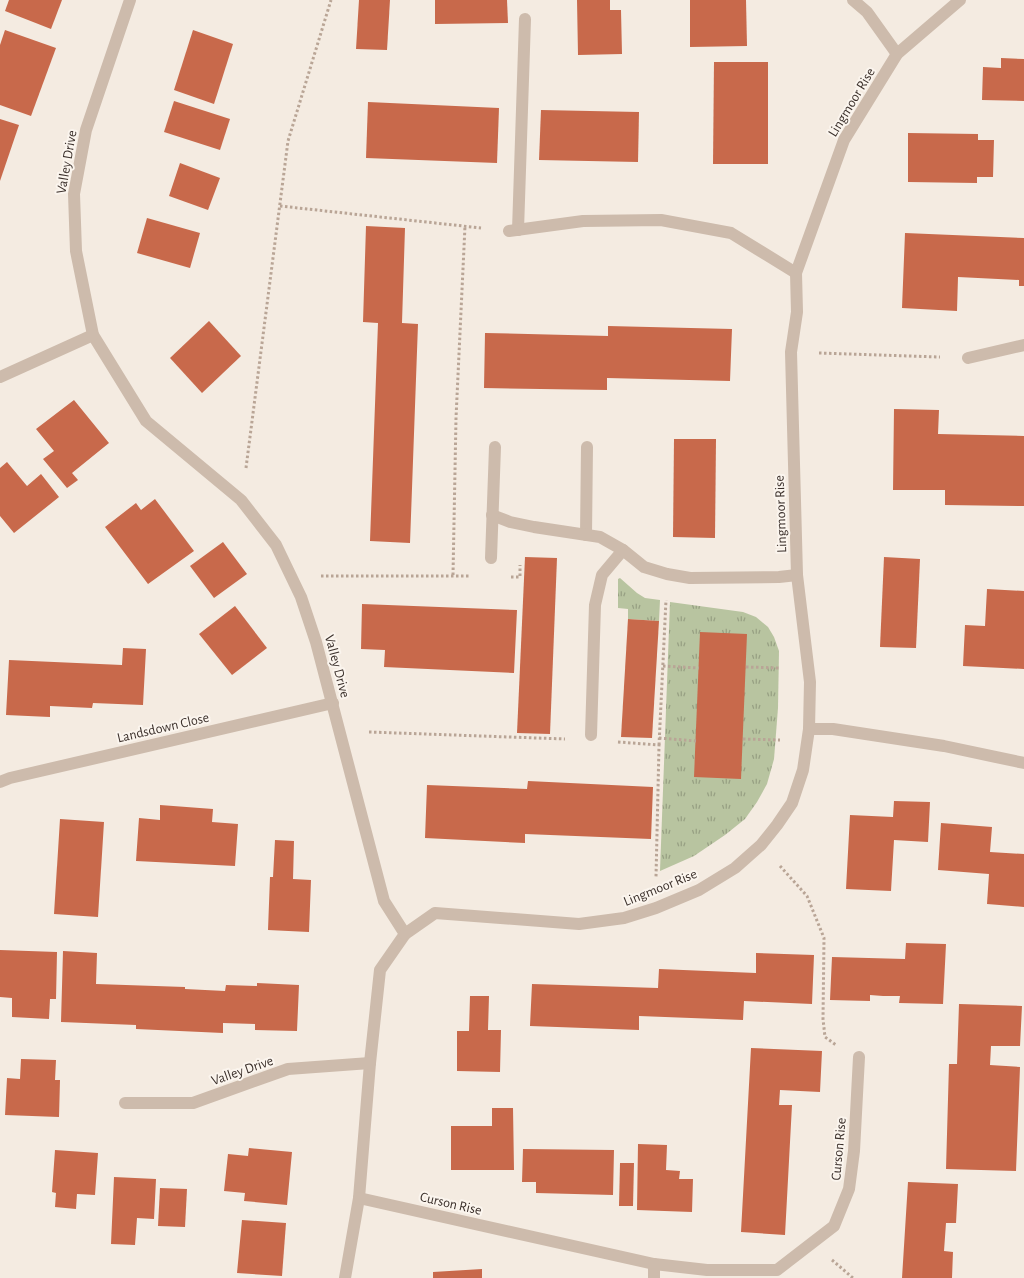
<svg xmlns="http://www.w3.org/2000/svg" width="1024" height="1278" font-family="'Alegreya Sans',sans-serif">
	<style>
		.grass { fill: url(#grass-tufts) }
		.building { fill: #c8694b }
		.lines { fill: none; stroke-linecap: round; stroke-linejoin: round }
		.path { stroke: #b9a596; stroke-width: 3; stroke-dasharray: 2.5 2.5; stroke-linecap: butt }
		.lane { stroke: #cdbbac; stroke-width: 12 }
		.street { stroke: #cdbbac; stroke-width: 12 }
		.labels { text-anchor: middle; stroke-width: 4; stroke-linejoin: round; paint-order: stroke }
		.street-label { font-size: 14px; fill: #3b302b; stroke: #fbf5ee }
	</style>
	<defs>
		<pattern id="grass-tufts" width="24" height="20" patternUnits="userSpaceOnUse" patternTransform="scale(1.25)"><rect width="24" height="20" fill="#b8c4a0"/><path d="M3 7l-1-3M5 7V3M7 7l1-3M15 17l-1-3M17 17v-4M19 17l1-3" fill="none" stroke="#97a083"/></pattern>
	</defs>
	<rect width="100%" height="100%" fill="#f4ebe1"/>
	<!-- grass -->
	<g class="grass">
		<polygon points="620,578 637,593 645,598 660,600 659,621 628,619 628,609 618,608 618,579"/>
		<polygon points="670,602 743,612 756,617 768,627 774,637 779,651 778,708 774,759 767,784 757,802 745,819 725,835 694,856 660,871"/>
	</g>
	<!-- building -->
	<g class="building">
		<polygon points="9,0 62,0 51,29 5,11"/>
		<polygon points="359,0 390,0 387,50 356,49"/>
		<polygon points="435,0 507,0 508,23 435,24"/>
		<polygon points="577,0 610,0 610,10 621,10 622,54 578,55"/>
		<polygon points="690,0 746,0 747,46 690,47"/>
		<polygon points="5,30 56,48 31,116 0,105 0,45"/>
		<polygon points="193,30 233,44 214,104 174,90"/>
		<polygon points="1001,58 1024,59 1024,101 982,100 983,67 1001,68"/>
		<polygon points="714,62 768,62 768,164 713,164"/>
		<polygon points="174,101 230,119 220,150 164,132"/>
		<polygon points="368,102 499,108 497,163 366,158"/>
		<polygon points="541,110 639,112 638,162 539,160"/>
		<polygon points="0,119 19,125 0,181"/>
		<polygon points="908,133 978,134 978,140 994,140 993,177 977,177 977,183 908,182"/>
		<polygon points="180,163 220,178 208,210 169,196"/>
		<polygon points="147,218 200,233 190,268 137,253"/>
		<polygon points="366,226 405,228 402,323 418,324 410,543 370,541 378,323 363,322"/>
		<polygon points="905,233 1024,238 1024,286 1019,286 1019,280 958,277 957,311 902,308"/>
		<polygon points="209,321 241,356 202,393 170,358"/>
		<polygon points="608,326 732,329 730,381 607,378 607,390 484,388 485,333 608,336"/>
		<polygon points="74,400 109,443 72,473 78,480 67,488 43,459 54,451 36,429"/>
		<polygon points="894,409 939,410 938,434 1024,436 1024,506 945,505 945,490 893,490"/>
		<polygon points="674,439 716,439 715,538 673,537"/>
		<polygon points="7,462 27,486 41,474 59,497 14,533 0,516 0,468"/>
		<polygon points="155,499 194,551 148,584 105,527 136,503 141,510"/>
		<polygon points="223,542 247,574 214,598 190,566"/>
		<polygon points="525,557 557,558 550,734 517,733"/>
		<polygon points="884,557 920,559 916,648 880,647"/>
		<polygon points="987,589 1024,591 1024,669 963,666 965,625 985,626"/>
		<polygon points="362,604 517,610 514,673 384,667 385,650 361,649"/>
		<polygon points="235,606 267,648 232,675 199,634"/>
		<polygon points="628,619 659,621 652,738 621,737"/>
		<polygon points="700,632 747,634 741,779 694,777"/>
		<polygon points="123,648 146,649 143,705 93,703 92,708 50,706 50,717 6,715 9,660 122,665"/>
		<polygon points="528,781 653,787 651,839 525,834 525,843 425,838 427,785 527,789"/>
		<polygon points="894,801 930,802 928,842 894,840 891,891 846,889 850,815 893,817"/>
		<polygon points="160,805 213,809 212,822 238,824 235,866 136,861 139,818 160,820"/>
		<polygon points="60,819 104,822 98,917 54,914"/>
		<polygon points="941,823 992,827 990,852 1024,854 1024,907 987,904 989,874 938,870"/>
		<polygon points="275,840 294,841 293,879 311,880 309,932 268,930 270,877 273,877"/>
		<polygon points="906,943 946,944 943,1004 899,1003 900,996 883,996 870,995 870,1001 830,1000 832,957 905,959"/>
		<polygon points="0,950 57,952 56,999 50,999 49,1019 12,1017 12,998 0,997"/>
		<polygon points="63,951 97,953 96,984 185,987 185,989 225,991 226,985 257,986 257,983 299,985 297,1031 255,1030 255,1024 223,1023 223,1033 136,1029 136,1025 61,1022"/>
		<polygon points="756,953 814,955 812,1004 744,1001 743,1020 639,1016 639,1030 530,1026 532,984 658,988 659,969 756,973"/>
		<polygon points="470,996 489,996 488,1030 501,1030 500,1072 457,1071 457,1031 469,1031"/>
		<polygon points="959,1004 1022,1006 1020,1046 991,1046 990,1065 1020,1067 1016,1171 946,1169 949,1064 957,1064"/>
		<polygon points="751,1048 822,1051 820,1092 780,1090 779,1105 792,1105 785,1235 741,1232"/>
		<polygon points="21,1059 56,1060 55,1080 60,1080 59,1117 5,1115 7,1078 20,1079"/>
		<polygon points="492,1108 513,1108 514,1170 451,1170 451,1126 492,1126"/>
		<polygon points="638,1144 667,1145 666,1170 680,1171 679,1179 693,1179 692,1212 637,1210"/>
		<polygon points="249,1148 292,1152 287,1205 244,1201 245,1193 224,1191 228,1154 248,1156"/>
		<polygon points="523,1149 614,1150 613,1195 536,1193 536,1182 522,1182"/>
		<polygon points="55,1150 98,1153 95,1195 77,1194 76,1209 55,1207 56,1193 52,1192"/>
		<polygon points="620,1163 634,1163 633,1206 619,1206"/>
		<polygon points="114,1177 156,1179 154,1219 137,1218 135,1245 111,1244"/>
		<polygon points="908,1182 958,1184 956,1223 946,1223 944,1251 953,1252 952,1278 902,1278"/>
		<polygon points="160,1188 187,1189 185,1227 158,1226"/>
		<polygon points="242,1220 286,1223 282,1276 237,1273"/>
		<polygon points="482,1269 482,1278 433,1278 433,1272"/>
	</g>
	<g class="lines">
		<!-- path -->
		<g class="path">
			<polyline points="280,206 481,228"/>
			<polyline points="819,353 940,357"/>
			<polyline points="246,468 288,141 331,0"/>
			<polyline points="453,575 456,418 465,226"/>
			<polyline points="321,576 470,576"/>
			<polyline points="511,577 520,577 520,565"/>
			<polyline points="663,666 699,668"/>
			<polyline points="746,667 780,668"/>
			<polyline points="369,732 565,739"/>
			<polyline points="659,738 696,741"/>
			<polyline points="743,739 780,740"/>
			<polyline points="618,742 659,745 656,877"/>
			<polyline points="659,745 666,600"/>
			<polyline points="780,866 807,896 824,938 823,1019 825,1037 836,1045"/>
			<polyline points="832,1260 853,1278"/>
		</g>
		<!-- lane -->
		<g class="lane">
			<polyline points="518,230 525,19"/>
			<polyline points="586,535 587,447"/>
			<polyline points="591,735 595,605 602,575 623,550"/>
		</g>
		<!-- street -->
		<g class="street">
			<polyline points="130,0 86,130 74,194 76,251 93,335 146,421 241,500 276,545 301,597 316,642 384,901 405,934 380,970 370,1063 359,1198 345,1278"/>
			<polyline points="853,0 867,12 897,54"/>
			<polyline points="509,231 583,221 661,220 731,233 796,273"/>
			<polyline points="968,358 1024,345"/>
			<polyline points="0,377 93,335"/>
			<polyline points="492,515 510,522 534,527 600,537 623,550 644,567 667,574 690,578 779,577 797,575"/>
			<polyline points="491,558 495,447"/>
			<polyline points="809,729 833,729 944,746 1024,763"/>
			<polyline points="0,782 10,778 333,703"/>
			<polyline points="405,934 435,913 579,924 624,918 656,908 699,890 735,868 761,845 777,825 792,803 803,770 809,729 810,682 797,575 791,352 797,312 796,273 844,140 897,54 960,0"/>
			<polyline points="125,1103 193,1103 288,1069 370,1063"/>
			<polyline points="359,1198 654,1264 707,1270 777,1270 834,1226 849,1189 854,1151 859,1057"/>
			<polyline points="654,1278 654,1264"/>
		</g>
	</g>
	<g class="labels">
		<!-- street labels -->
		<g class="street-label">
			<text transform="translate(851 102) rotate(-59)" y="5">Lingmoor Rise</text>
			<text transform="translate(66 162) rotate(-80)" y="5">Valley Drive</text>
			<text transform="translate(780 514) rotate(-92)" y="5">Lingmoor Rise</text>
			<text transform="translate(338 666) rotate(75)" y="5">Valley Drive</text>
			<text transform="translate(163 727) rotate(-13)" y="5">Landsdown Close</text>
			<text transform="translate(660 887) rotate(-22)" y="5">Lingmoor Rise</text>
			<text transform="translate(242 1070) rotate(-19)" y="5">Valley Drive</text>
			<text transform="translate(838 1149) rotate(-85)" y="5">Curson Rise</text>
			<text transform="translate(451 1203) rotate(13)" y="5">Curson Rise</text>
		</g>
	</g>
</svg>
